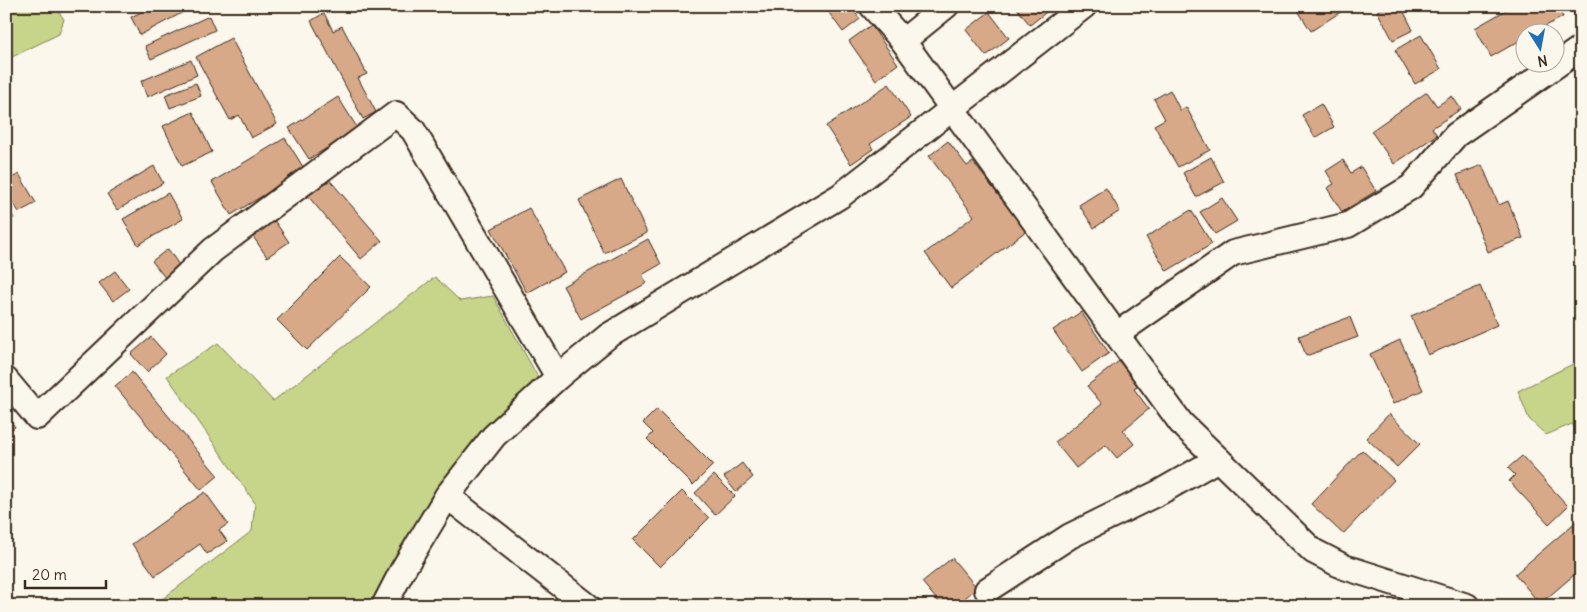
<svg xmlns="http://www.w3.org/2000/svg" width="1587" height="612" font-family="Delius,sans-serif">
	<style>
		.green { fill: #c6d589; stroke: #808054 }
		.building { fill: #d7a989; stroke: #3b2a1e }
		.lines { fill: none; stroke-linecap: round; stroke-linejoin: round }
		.street-casing { stroke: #3b2a1e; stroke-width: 28 }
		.street { stroke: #fbf7ec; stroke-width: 24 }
	</style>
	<rect width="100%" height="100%" fill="#fbf7ec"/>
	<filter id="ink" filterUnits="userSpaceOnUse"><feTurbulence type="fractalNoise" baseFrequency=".02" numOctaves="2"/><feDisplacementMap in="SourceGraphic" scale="10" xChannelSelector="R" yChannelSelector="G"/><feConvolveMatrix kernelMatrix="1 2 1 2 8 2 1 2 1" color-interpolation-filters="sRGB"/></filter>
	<g filter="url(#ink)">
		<!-- green -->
		<g class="green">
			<polygon points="6,6 54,6 64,19 59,34 6,60"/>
			<polygon points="435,277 460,301 493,296 538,377 483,429 422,516 371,606 153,606 252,531 255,503 167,376 218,343 273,401"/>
			<polygon points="1581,360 1581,435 1572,424 1546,435 1529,419 1518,391"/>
		</g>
		<!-- building -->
		<g class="building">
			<polygon points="153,6 195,6 140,35 131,17"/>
			<polygon points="824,6 850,6 860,19 843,32"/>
			<polygon points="1015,6 1054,6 1030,25"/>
			<polygon points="1295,6 1350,6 1311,31"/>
			<polygon points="1386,6 1401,6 1413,30 1393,40 1377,11"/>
			<polygon points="1513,6 1557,6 1563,17 1534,32 1524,32 1524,38 1491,57 1475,28"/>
			<polygon points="989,12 1009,38 986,56 966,30"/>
			<polygon points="324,13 333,31 342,26 367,74 358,78 376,112 363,119 311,21"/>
			<polygon points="209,16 215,30 151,59 145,46"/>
			<polygon points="871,25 898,64 876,80 849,41"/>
			<polygon points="1421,35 1441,69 1415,84 1395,50"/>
			<polygon points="231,38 277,124 251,138 239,115 230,120 196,57"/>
			<polygon points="191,60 197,75 147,97 141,81"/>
			<polygon points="196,83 201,96 170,108 165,95"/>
			<polygon points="889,84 911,117 870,144 873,149 851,164 826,126"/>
			<polygon points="1170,90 1180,110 1186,107 1210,150 1178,167 1154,125 1165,119 1154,99"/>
			<polygon points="1427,92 1437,106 1452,96 1461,109 1432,128 1437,135 1394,164 1371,131"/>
			<polygon points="338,97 358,129 309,159 289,128"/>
			<polygon points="1321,104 1334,127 1315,138 1302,115"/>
			<polygon points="193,112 212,152 182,166 163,126"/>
			<polygon points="285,138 305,170 231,215 212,182"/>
			<polygon points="948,141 967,166 973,162 1026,231 951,288 925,253 974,216 929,156"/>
			<polygon points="1211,157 1224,182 1196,197 1183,173"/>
			<polygon points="1343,160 1351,173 1361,167 1376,191 1342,212 1327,188 1334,184 1326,171"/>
			<polygon points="1482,165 1499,205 1508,201 1523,238 1488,252 1457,175"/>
			<polygon points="154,166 163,183 117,210 107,194"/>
			<polygon points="19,174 36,203 19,212 6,192 6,181"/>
			<polygon points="327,177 382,241 361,259 307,195"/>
			<polygon points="621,179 647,233 604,253 579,200"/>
			<polygon points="1106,188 1120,211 1094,228 1079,205"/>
			<polygon points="168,193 183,219 138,245 123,219"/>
			<polygon points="1222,198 1237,221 1215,234 1200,212"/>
			<polygon points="6,204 14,218 6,223"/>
			<polygon points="529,208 565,272 527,293 491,229"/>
			<polygon points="1191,210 1212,244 1167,271 1146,237"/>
			<polygon points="274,220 289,242 267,257 252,235"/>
			<polygon points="648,239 661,264 642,275 647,283 581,319 563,286"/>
			<polygon points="168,249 181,268 166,279 152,261"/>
			<polygon points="340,257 371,287 307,350 277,320"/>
			<polygon points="115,271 129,289 113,301 99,283"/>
			<polygon points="1480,286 1497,325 1428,355 1411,316"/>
			<polygon points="1081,312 1109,353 1082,372 1053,330"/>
			<polygon points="1350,317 1358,337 1306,356 1299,336"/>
			<polygon points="151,337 166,354 147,372 131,354"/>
			<polygon points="1400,340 1423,390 1393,404 1370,354"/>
			<polygon points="1119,361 1139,386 1134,389 1149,409 1123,430 1134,444 1117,458 1106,445 1076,468 1055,442 1102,404 1087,386"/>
			<polygon points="132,372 218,476 201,490 115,386"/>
			<polygon points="657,409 713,465 693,485 647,439 653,433 643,423"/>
			<polygon points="6,414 15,427 6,433"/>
			<polygon points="1389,414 1420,444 1397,467 1366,438"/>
			<polygon points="1362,450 1394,480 1343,534 1311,504"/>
			<polygon points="1522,456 1568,506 1549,524 1509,481 1515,475 1508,468"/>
			<polygon points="742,463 753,477 736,492 724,477"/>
			<polygon points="714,475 735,496 715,515 695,493"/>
			<polygon points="682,491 709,518 660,567 633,540"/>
			<polygon points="205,492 228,524 219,530 227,541 207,554 200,544 155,576 132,544"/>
			<polygon points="1578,520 1581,523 1581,569 1540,604 1515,574"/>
			<polygon points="952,558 977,588 955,606 942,606 922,582"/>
		</g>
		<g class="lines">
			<!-- street casing -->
			<g class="street-casing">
				<g id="street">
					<polyline points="872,6 903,41 1181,423 1313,551 1344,567 1467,606"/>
					<polyline points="903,41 946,6"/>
					<polyline points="1117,334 1233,253 1348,225 1411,187 1456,135 1581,48"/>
					<polyline points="6,380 37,417 213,250 396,114 413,130 558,377"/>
					<polyline points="447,496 588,606"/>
					<polyline points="987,590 1070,536 1160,492 1218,459"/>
					<polyline points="384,606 402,571 447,496 494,436 558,377 608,336 840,196 1084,6"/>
				</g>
			</g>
			<!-- street -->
			<use href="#street" class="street"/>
		</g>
	</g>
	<!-- margin -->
	<rect width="1587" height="612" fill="none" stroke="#fbf7ec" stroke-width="25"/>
	<rect x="12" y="12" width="1562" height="587" fill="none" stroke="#3b2a1e" stroke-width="2" filter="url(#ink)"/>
	<!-- north arrow -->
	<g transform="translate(1540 48) rotate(169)"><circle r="24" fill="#fbf7ec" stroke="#aea59a"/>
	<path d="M0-4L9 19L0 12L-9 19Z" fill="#1f6fb2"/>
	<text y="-8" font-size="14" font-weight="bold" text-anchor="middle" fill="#3b2a1e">N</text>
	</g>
	<!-- scale -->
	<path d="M25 580v8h81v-8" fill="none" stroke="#3b2a1e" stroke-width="2.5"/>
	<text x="32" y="580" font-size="15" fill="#3b2a1e" stroke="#fbf7ec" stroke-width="4" paint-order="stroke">20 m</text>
</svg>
